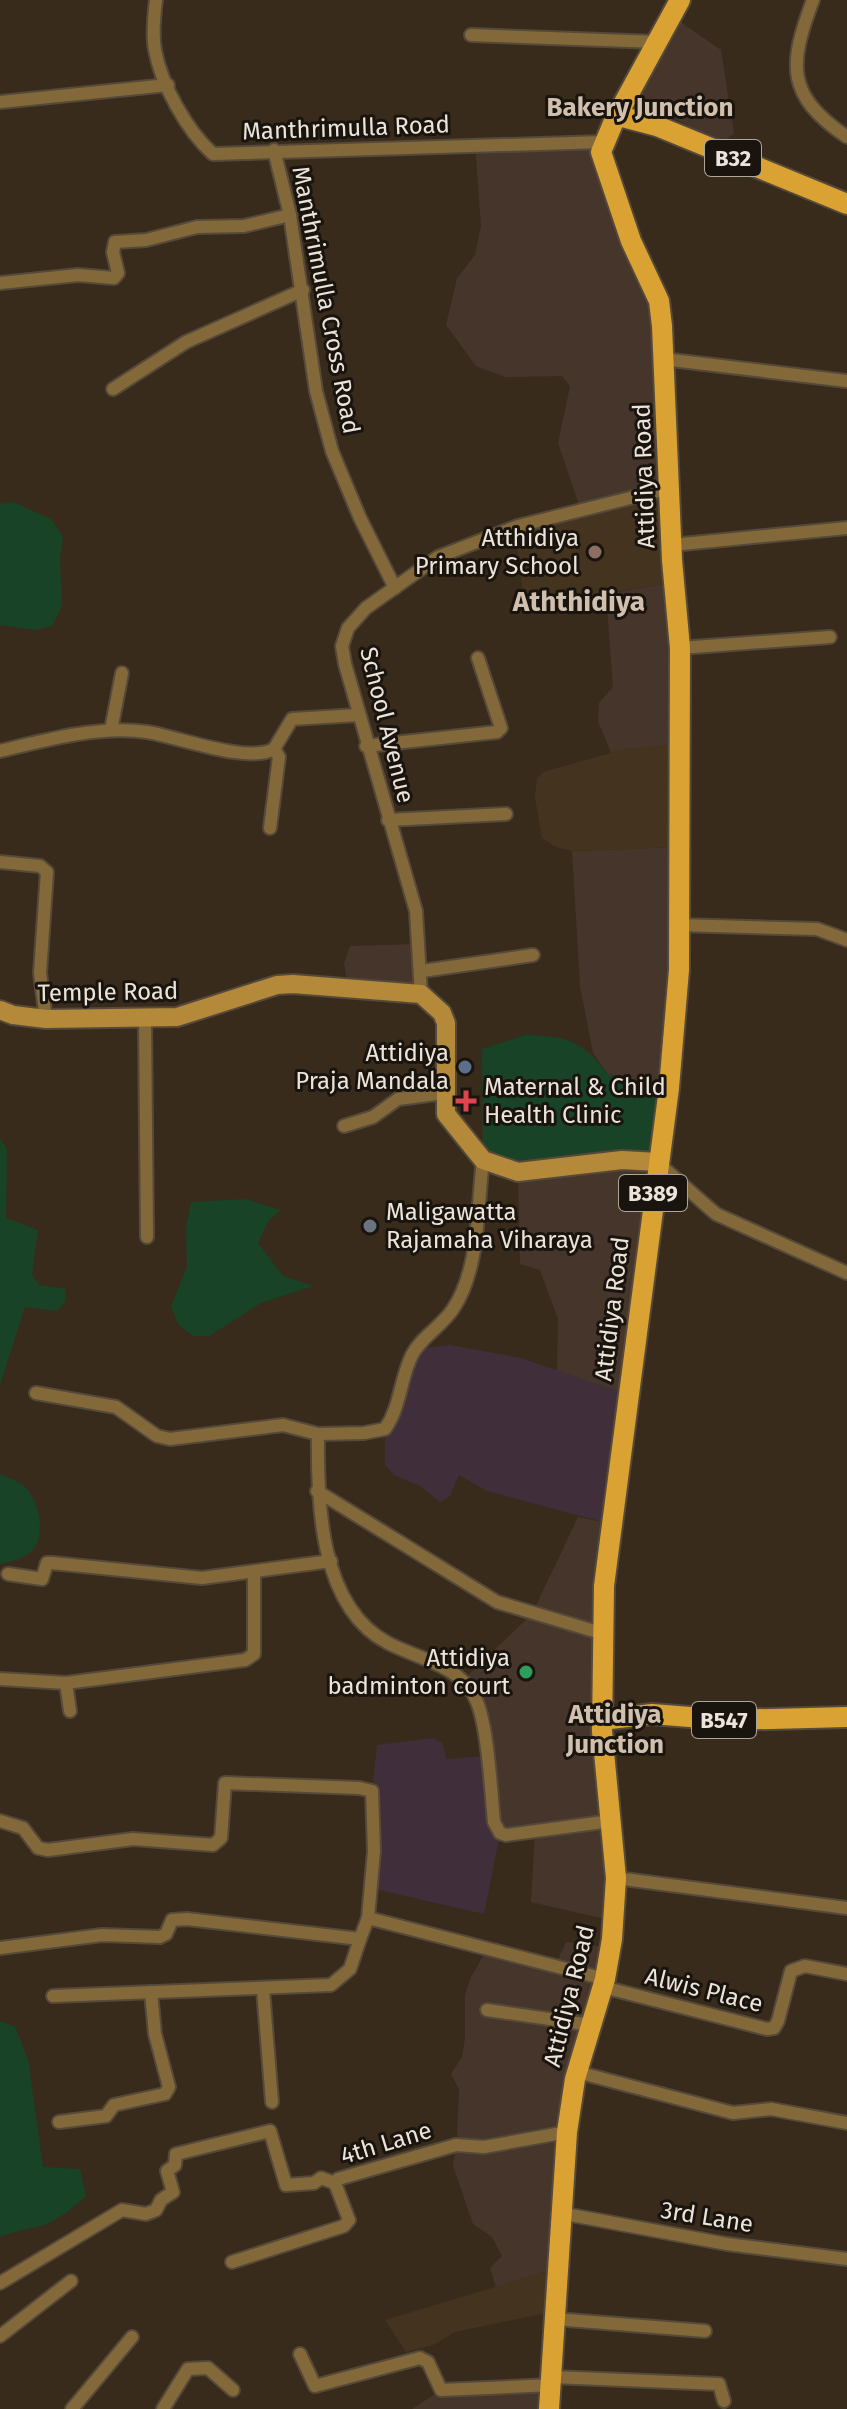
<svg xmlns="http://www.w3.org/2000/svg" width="847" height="2409" font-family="'Fira Sans',sans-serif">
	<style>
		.commercial { fill: #45352b }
		.industrial { fill: #402f3a }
		.built { fill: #44331e }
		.green { fill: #184327 }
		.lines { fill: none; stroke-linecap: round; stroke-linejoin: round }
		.street-casing { stroke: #55493a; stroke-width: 16 }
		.secondary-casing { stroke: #55493a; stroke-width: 22 }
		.primary-casing { stroke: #55493a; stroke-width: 24 }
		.street { stroke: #83693a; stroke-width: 12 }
		.secondary { stroke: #b48939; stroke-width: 18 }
		.primary { stroke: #daa233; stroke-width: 20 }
		.education-dot { fill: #8d6e63; stroke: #1a140e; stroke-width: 3 }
		.service-dot { fill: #5c6f8a; stroke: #1a140e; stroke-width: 3 }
		.health-dot { fill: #e0444e; stroke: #1a140e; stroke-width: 3 }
		.worship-dot { fill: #6b7280; stroke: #1a140e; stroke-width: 3 }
		.leisure-dot { fill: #2e9e5b; stroke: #1a140e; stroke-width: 3 }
		.labels { text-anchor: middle; stroke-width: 6; stroke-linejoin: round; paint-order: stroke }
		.shield { fill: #1a140e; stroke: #ada69d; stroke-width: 2 }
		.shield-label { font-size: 22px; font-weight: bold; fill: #ece4da }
		.street-label { font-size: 24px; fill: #ece4da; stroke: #1a140e }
		.poi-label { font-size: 24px; fill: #ece4da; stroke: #1a140e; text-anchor: end }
		.neighbourhood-label { font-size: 26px; font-weight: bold; fill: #d1c0ae; stroke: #1a140e }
		.quarter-label { font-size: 28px; font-weight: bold; fill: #d1c0ae; stroke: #1a140e }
	</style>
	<rect width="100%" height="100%" fill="#382b1c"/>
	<!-- commercial -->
	<g class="commercial">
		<polygon points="679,21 721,50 734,133 722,144 640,100 641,92"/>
		<polygon points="603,142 653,285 670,488 581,511 558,443 570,386 562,376 505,377 476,366 446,325 457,278 475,255 481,225 475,145"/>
		<polygon points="675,582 681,744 611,753 598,721 599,703 613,687 606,594"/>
		<polygon points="680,847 669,1088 608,1074 593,1053 580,986 572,851"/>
		<polygon points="420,944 422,990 348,988 344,963 350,946"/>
		<polygon points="658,1162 628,1395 557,1371 558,1319 540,1270 520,1264 518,1172"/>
		<polygon points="578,1517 611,1524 604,1586 614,1921 531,1902 535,1833 500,1833 477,1701 462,1681 532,1614"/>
		<polygon points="566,1942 611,1948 577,2072 555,2269 496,2287 490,2268 502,2256 492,2237 473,2224 453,2166 456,2145 462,2144 457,2134 459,2089 451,2074 462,2057 465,2038 465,1995 471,1977 487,1949 555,1966"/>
		<polygon points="552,2385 549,2409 412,2409 441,2390"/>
	</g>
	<!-- industrial -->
	<g class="industrial">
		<polygon points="450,1345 521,1358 628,1395 611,1524 487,1491 459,1475 450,1496 440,1502 420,1486 394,1475 385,1465 385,1429 415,1349"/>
		<polygon points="433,1738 442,1743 446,1759 486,1756 500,1833 484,1914 371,1888 372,1791 377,1745"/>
	</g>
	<!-- built -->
	<g class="built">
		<polygon points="670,488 675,582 529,606 522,586 516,542 518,526"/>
		<polygon points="681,744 680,847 572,851 556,847 542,838 535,798 537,779 543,772 625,749"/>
		<polygon points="555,2269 556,2311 455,2332 433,2345 406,2352 385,2320"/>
	</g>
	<!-- green -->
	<g class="green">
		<polygon points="13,502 51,519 63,537 60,557 62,606 52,626 35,630 0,625 0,504"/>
		<path d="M525,1035C567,1036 583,1041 608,1074L669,1088L658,1162L568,1167L483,1160L482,1049Z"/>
		<polygon points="0,1138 7,1149 6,1218 38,1230 32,1274 39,1285 66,1289 65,1302 57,1311 25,1307 0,1385"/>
		<polygon points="245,1199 281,1210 269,1220 258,1243 283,1276 313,1286 261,1303 209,1336 193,1336 178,1324 171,1307 187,1266 186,1228 191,1202"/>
		<path d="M0,1474C7,1478 17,1481 23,1485C38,1497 47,1533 33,1549C24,1559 13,1561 0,1564Z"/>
		<path d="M0,2021L15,2027L28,2059L43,2167L80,2169L86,2196C73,2207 59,2220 43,2225C28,2230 15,2230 0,2237Z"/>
	</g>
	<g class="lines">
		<!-- street casing -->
		<g class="street-casing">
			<g id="street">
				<path d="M156,0C154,16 152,34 155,50C161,84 187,131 213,154L603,142"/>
				<path d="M813,0C789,64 785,95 847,137"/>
				<polyline points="471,35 657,42"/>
				<polyline points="0,102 168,85"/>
				<polyline points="274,150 290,215 316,391 332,451 360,518 395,588"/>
				<polyline points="0,283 78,275 114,278 118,273 113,252 115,242 146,240 197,227 244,226 290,215"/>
				<polyline points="663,359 847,381"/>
				<polyline points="113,389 186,342 303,290"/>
				<polyline points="672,545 847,528"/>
				<polyline points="680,648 830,637"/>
				<polyline points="111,730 122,673"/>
				<polyline points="366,746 497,732 501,728 478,658"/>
				<path d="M0,751C45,740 101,725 147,732C179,737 248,764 274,749L292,719L358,715"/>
				<polyline points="388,820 506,814"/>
				<polyline points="270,828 279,757 274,749"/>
				<polyline points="0,862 40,866 47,872 40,973 46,1019"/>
				<polyline points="679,925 817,929 847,940"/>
				<polyline points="422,971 533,955"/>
				<polyline points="421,994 416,911 345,664 342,646 348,628 366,608 438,557 518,526 670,488"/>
				<polyline points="145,1020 147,1237"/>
				<polyline points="344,1126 373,1117 398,1099 444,1093"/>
				<polyline points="658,1163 716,1214 847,1273"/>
				<path d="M36,1393L116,1407L157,1436L170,1439L283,1425L318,1434L364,1433L385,1429C401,1406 400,1379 412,1355C421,1337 442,1326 453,1309C480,1269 477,1207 483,1160"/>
				<path d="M318,1434C317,1501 319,1607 388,1643C418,1659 464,1666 477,1702C488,1729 491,1791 494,1822L500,1833L506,1835L611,1821"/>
				<polyline points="317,1491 497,1602 601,1633"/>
				<polyline points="8,1574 42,1579 47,1563 52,1563 202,1578 331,1561"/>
				<polyline points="0,1679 66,1683 245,1660 254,1654 254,1572"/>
				<polyline points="66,1683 70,1711"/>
				<polyline points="0,1821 23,1828 38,1848 48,1850 133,1839 213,1845 221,1838 225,1783 359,1788 372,1791 374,1851 368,1918"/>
				<polyline points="616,1878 847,1908"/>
				<polyline points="0,1948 102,1935 160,1937 166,1934 172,1920 187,1919 360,1939 368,1918 605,1979"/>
				<polyline points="603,1987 767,2029 774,2028 778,2021 791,1971 805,1966 847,1974"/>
				<polyline points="263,1989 272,2102"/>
				<polyline points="53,1996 331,1985 350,1969 360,1939"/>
				<polyline points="487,2010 591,2025"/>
				<polyline points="577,2072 733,2113 771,2109 847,2123"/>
				<polyline points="59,2122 106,2116 114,2105 165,2094 169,2087 155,2034 151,1992"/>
				<polyline points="560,2213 727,2244 847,2259"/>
				<polyline points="232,2262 344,2226 349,2220 335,2183 338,2179 456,2145 484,2147 567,2132"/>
				<polyline points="0,2283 122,2210 146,2214 156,2210 161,2200 173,2192 167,2171 175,2165 176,2154 270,2131 286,2185 314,2183 321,2178 335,2183"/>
				<polyline points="555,2319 705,2331"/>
				<polyline points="0,2336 71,2281"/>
				<polyline points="300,2354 315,2386 420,2358 428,2362 441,2390 552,2385"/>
				<polyline points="553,2377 719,2384 724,2401"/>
				<polyline points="72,2409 132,2337"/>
				<polyline points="163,2409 188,2369 208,2368 233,2390"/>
			</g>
		</g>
		<!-- secondary casing -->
		<g class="secondary-casing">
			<polyline id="secondary" points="0,1010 13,1015 46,1019 177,1017 277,985 293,984 421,994 442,1013 446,1023 446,1114 483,1160 518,1172 622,1160 658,1162"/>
		</g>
		<!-- primary casing -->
		<g class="primary-casing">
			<g id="primary">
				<polyline points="619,116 657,126 847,204"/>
				<polyline points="602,1720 652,1714 728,1720 847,1717"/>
				<polyline points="549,2409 567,2132 575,2079 605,1979 612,1939 616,1878 602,1731 604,1586 669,1088 679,970 680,648 672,560 662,326 659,301 631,241 601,152 614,121 680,0"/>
			</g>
		</g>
		<!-- street -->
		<use href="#street" class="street"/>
		<!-- secondary -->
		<use href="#secondary" class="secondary"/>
		<!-- primary -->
		<use href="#primary" class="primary"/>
	</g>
	<!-- markers -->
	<circle class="education-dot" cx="595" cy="552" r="8"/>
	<circle class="service-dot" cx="465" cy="1067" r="8"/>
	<path class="health-dot" d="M462 1089h8v8h8v8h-8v8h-8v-8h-8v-8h8z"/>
	<circle class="worship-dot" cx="370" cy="1226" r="8"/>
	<circle class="leisure-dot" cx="526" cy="1672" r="8"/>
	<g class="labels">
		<!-- shield labels -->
		<g class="shield">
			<rect x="705" y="140" width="56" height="36" rx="6"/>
			<rect x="619" y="1175" width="68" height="36" rx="6"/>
			<rect x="692" y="1702" width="64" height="36" rx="6"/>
		</g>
		<g class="shield-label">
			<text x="733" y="166">B32</text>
			<text x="653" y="1201">B389</text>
			<text x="724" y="1728">B547</text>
		</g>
		<!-- street labels -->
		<g class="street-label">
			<text transform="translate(346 128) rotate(-2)" y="8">Manthrimulla Road</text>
			<text transform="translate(326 300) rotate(79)" y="8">Manthrimulla Cross Road</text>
			<text transform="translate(644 476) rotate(-92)" y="8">Attidiya Road</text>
			<text transform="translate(387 725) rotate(76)" y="8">School Avenue</text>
			<text transform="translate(108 992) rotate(-1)" y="8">Temple Road</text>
			<text transform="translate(612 1309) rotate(-83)" y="8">Attidiya Road</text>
			<text transform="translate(704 1990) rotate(14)" y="8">Alwis Place</text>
			<text transform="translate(569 1996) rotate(-76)" y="8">Attidiya Road</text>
			<text transform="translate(386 2143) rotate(-17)" y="8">4th Lane</text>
			<text transform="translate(707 2217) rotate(9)" y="8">3rd Lane</text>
		</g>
		<!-- poi labels -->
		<g class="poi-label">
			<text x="579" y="546">Atthidiya<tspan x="579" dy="28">Primary School</tspan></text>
			<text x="449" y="1061">Attidiya<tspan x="449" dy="28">Praja Mandala</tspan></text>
			<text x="484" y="1095" text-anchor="start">Maternal &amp; Child<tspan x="484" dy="28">Health Clinic</tspan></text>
			<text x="386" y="1220" text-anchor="start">Maligawatta<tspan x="386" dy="28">Rajamaha Viharaya</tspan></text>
			<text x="510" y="1666">Attidiya<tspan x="510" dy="28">badminton court</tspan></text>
		</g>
		<!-- neighbourhood labels -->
		<g class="neighbourhood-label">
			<text x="640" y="116">Bakery Junction</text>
			<text x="615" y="1723">Attidiya<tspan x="615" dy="30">Junction</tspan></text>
		</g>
		<!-- quarter labels -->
		<g class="quarter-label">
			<text x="579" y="611">Aththidiya</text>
		</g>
	</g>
</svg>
